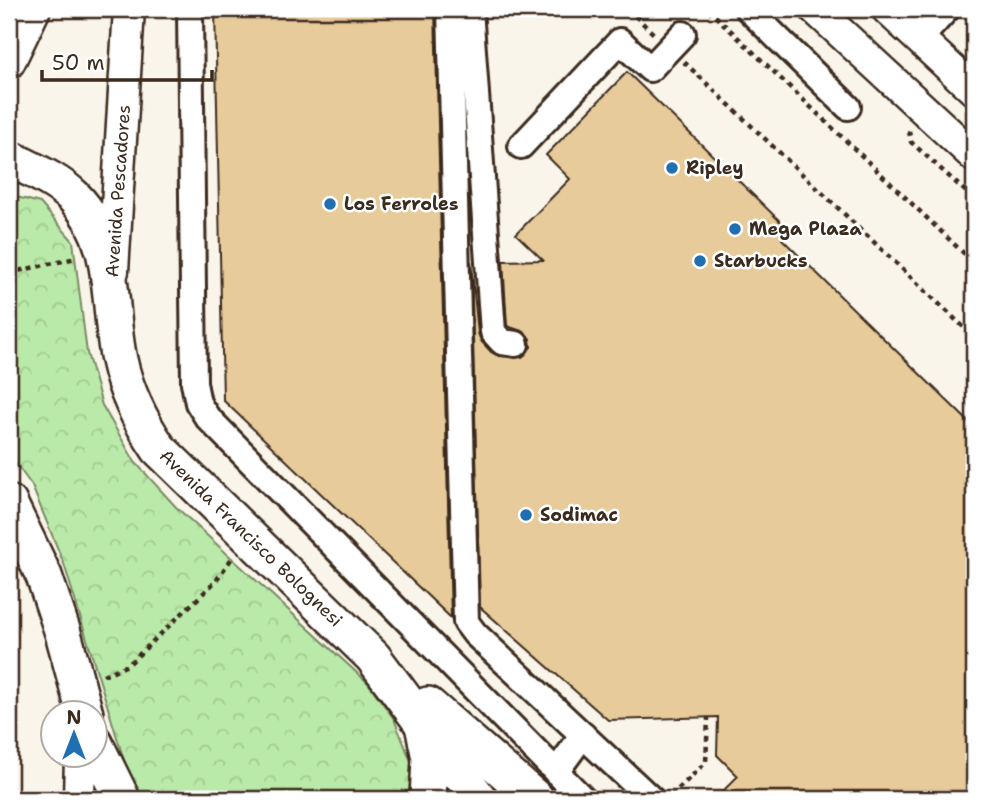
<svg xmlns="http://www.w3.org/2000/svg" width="983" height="808" font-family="'Shantell Sans',sans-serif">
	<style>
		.park { fill: url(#park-crowns); stroke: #7a8a64; stroke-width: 2 }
		.building { fill: #e7cb9b; stroke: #3b2a1e; stroke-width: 2 }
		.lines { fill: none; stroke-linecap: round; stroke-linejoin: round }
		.minor-casing { stroke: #3b2a1e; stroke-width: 30 }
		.major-casing { stroke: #3b2a1e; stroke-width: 35 }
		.highway-casing { stroke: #3b2a1e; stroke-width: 40 }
		.path { stroke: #3b2a1e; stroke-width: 4.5; stroke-dasharray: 5 5; stroke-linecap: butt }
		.minor { stroke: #fff; stroke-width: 24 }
		.major { stroke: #fff; stroke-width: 30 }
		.highway { stroke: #fff; stroke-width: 35 }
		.poi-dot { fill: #1f6fb2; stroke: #fff; stroke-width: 2.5 }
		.labels { text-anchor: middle; stroke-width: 5; stroke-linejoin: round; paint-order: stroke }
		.poi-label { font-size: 18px; font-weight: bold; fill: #3b2a1e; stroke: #fff; text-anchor: start }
		.street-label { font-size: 18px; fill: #3b2a1e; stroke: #fff }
	</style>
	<defs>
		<pattern id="park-crowns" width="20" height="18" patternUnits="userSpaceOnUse" patternTransform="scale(1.75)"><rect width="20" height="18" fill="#baeaa9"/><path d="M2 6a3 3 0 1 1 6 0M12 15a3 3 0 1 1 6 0" fill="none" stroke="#a1c991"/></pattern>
	</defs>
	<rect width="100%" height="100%" fill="#faf5eb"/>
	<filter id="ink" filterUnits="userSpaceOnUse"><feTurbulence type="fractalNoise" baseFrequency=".0143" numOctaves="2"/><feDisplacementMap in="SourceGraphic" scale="14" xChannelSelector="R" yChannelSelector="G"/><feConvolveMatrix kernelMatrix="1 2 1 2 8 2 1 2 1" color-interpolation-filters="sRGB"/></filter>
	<g filter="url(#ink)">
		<!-- park -->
		<polygon class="park" points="9,195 40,203 73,241 87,353 102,405 135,462 176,507 368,683 394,719 412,764 408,799 143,799 127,770 64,564 32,486 9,454"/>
		<!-- building -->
		<g class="building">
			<polygon points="215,9 435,9 451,618 223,400"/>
			<polygon points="627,72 790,231 782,239 974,427 974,799 715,799 738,776 717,755 718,717 608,720 480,607 471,261 478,333 481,341 491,352 499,356 522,357 531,347 530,339 525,332 507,326 503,261 543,260 516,234 570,179 546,155"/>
		</g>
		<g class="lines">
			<!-- minor casing -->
			<g class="minor-casing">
				<g id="minor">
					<polyline points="190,9 194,383 198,403 207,417 583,799"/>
					<polyline points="450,9 466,622 475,634 651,799"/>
					<polyline points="470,9 493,332 502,342 516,344"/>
					<polyline points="748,9 848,107"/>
					<polyline points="919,40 947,9"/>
					<polyline points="521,146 620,41 650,69 683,34"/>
					<polyline points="556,772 583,735"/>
				</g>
			</g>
			<!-- major casing -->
			<g class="major-casing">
				<g id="major">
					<polyline points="815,9 974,156"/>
					<polyline points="887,9 974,90"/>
					<polyline points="9,63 35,9"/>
					<polyline points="113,271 129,9"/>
					<polyline points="79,799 80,756"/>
				</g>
			</g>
			<!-- highway casing -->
			<g class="highway-casing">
				<g id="highway">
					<path d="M9,158C30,169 57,180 74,197C118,241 107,305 119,360C126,393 140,421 159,449L373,657L479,799"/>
					<polyline points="9,503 44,576 63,633 85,714"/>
					<polyline points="428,705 536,799"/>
					<polyline points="423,725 430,758 428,799"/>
					<polyline points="94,742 122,799"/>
				</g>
			</g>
			<!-- path -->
			<g class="path">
				<polyline points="628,9 655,35"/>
				<polyline points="708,9 974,263"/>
				<polyline points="684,62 974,337"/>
				<polyline points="909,131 911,142 974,199"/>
				<polyline points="9,273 76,258"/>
				<polyline points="103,675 128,665 215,582 232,558"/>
				<polyline points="671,796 706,762 708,718"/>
			</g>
			<!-- minor -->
			<use href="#minor" class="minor"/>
			<!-- major -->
			<use href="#major" class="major"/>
			<!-- highway -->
			<use href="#highway" class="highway"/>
		</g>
	</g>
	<!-- markers -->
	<g class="poi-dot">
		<circle cx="672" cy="168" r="7"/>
		<circle cx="330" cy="204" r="7"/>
		<circle cx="735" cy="229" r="7"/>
		<circle cx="700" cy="261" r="7"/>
		<circle cx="526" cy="515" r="7"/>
	</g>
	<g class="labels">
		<!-- poi labels -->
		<g class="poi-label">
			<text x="686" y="174">Ripley</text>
			<text x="344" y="210">Los Ferroles</text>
			<text x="749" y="235">Mega Plaza</text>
			<text x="714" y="267">Starbucks</text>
			<text x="540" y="521">Sodimac</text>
		</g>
		<!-- street labels -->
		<g class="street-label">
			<text transform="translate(118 191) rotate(-86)" y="6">Avenida Pescadores</text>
			<text transform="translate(251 538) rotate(44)" y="6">Avenida Francisco Bolognesi</text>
		</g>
	</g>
	<!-- margin -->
	<rect width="983" height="808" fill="none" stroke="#fff" stroke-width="35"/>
	<rect x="18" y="18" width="948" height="773" fill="none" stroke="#3b2a1e" stroke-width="2.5" filter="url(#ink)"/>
	<!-- north arrow -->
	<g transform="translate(74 734)"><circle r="33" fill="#ffffff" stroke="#b1aaa5" stroke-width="2"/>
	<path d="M0-5L12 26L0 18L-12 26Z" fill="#1f6fb2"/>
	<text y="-10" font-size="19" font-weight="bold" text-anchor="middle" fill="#3b2a1e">N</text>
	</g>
	<!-- scale -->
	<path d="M42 70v10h170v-10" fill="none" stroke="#3b2a1e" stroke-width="3.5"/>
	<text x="52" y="70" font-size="21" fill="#3b2a1e" stroke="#ffffff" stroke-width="5" paint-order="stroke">50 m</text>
</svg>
